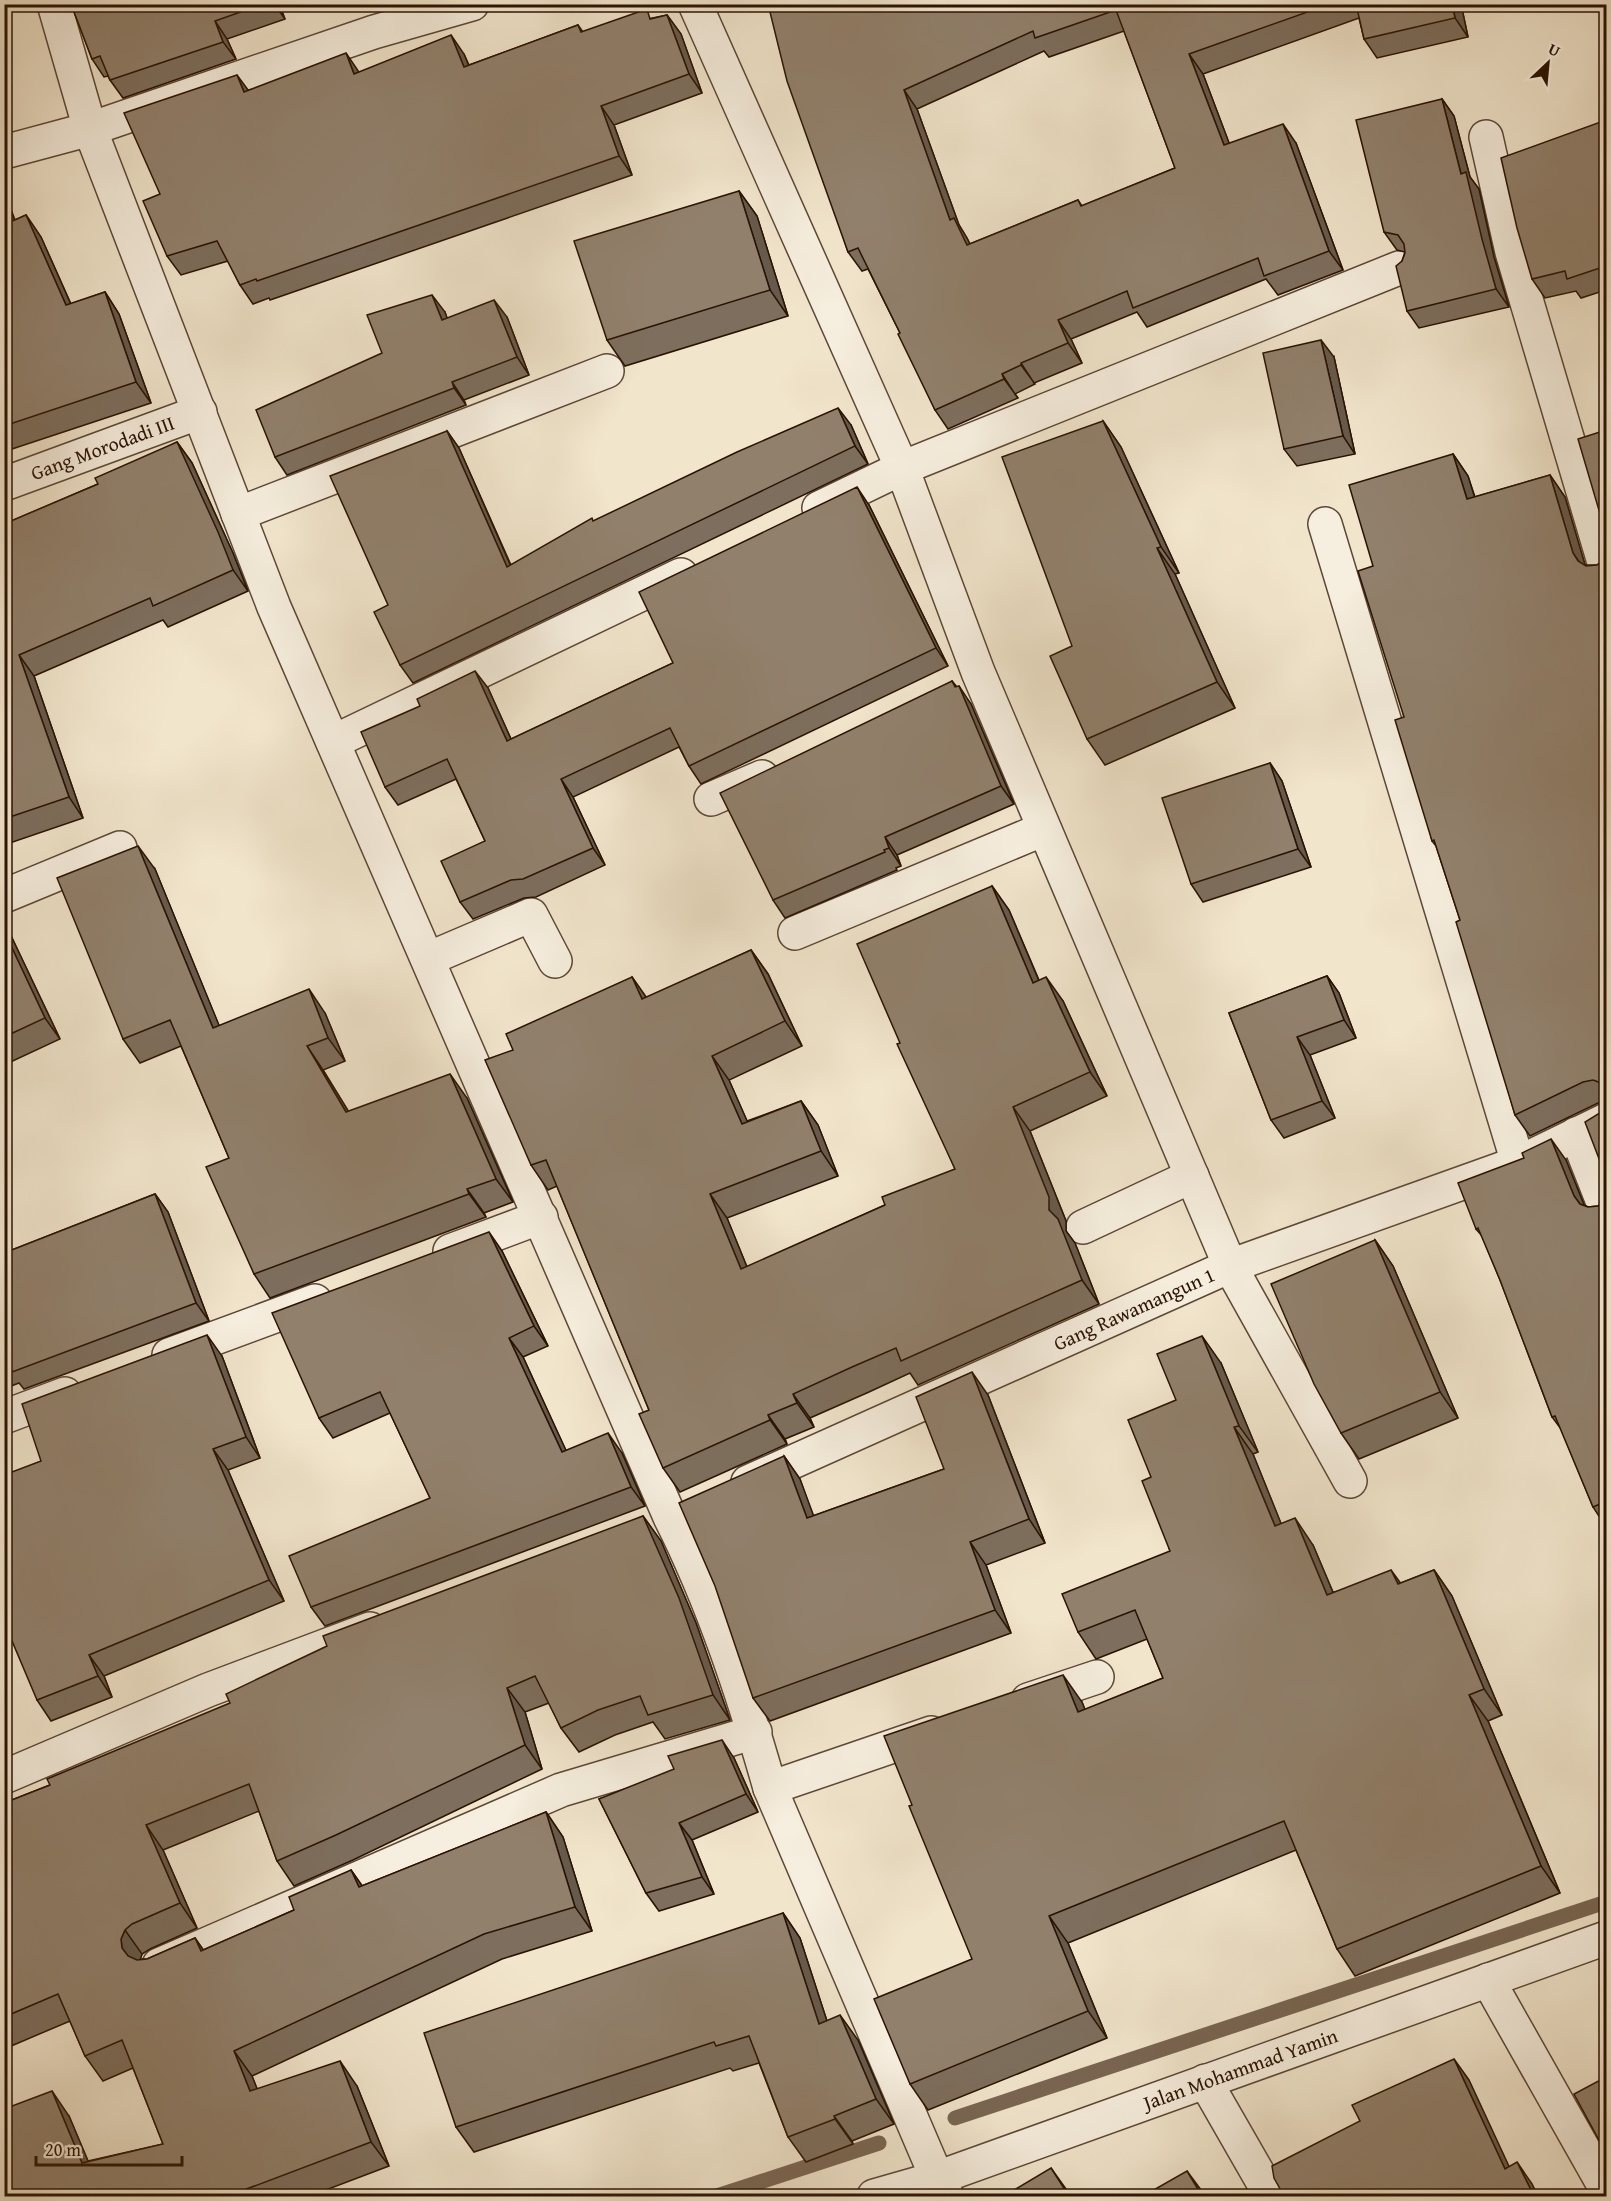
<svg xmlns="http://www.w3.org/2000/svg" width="1611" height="2201" font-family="'Gentium Book Plus',serif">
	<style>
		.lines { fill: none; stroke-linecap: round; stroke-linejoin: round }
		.stream { stroke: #796653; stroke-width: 15 }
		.minor-casing { stroke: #5c4835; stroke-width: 36 }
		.minor { stroke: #f6eede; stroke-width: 33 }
		.wall { fill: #7d6e5d; stroke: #2a1303; stroke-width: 1.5; fill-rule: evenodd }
		.shaded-wall { fill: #665a4c; stroke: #2a1303; stroke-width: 1.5 }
		.building { fill: #91806c; stroke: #2a1303; stroke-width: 1.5; fill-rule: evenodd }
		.labels { text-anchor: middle; stroke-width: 6; stroke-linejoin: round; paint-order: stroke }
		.street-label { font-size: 20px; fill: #2a1303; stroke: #f6eede }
	</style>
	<rect width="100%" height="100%" fill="#f1e5cc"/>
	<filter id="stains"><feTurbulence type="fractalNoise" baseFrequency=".00333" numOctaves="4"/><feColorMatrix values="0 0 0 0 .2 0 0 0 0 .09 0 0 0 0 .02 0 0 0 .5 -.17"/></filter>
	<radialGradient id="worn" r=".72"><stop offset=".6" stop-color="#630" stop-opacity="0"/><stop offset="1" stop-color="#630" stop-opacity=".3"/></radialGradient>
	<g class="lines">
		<!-- stream -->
		<g class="stream">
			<polyline points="955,2118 1606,1902"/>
			<polyline points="717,2196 879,2143"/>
		</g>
		<!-- minor casing -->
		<g class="minor-casing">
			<g id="minor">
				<path d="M54,4L90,129L274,607L670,1517C713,1602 744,1697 770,1788L937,2178L947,2196"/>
				<polyline points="695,4 902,468 978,672 1230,1266 1350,1481"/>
				<polyline points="1486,137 1512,252 1606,569"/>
				<polyline points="4,152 90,129 374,32 472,4"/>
				<path id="s1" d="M4,484L200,412"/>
				<polyline points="819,508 902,468 1399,268"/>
				<polyline points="238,514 607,371"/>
				<polyline points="1325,524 1518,1163"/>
				<polyline points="333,742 681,575"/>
				<polyline points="711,799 762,777"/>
				<polyline points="4,896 120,848"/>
				<polyline points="795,933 1044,829"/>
				<polyline points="428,959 531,915 555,961"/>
				<polyline points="1576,1134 1606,1210"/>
				<polyline points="1083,1227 1192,1176"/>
				<polyline points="450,1251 541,1217"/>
				<polyline points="169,1355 315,1301"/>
				<polyline points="4,1417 65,1394"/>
				<path id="s2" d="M748,1482L1230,1266L1518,1163L1606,1120"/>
				<polyline points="1028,1700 1097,1677"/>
				<polyline points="4,1777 208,1690 370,1629"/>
				<polyline points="770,1788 931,1733"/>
				<polyline points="159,1965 561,1790 755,1732"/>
				<polyline points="1488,1980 1606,2189"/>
				<polyline points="1205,2081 1271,2196"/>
				<path id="s3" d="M874,2196L937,2178L1606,1938"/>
			</g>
		</g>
		<!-- minor -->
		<use href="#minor" class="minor"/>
	</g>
	<!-- wall -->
	<g class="wall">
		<polygon points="71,4 279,4 285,19 227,39 236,59 123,98 110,80 108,76 104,77 92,59"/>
		<path d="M768,4H1461L1468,37L1377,58L1364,39L1359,18L1203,74L1229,143H1296L1343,270L1278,295L1266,279L1147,327L1137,312L1071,339L1082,363L1034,383L1035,384L1015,394L1018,398L948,429L935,410L900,333L868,269L862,271L848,252ZM1124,31L1175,168L1082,206L1078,200L970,244L967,238L959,225L917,109L1044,51L1049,57Z"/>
		<polygon points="667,15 681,34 702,93 614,125 632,175 270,300 269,298 253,304 240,285 228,261 181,275 167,256 160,194 248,90 359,72 464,54 469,65 578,25 583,32"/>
		<polygon points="1442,99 1454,116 1470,177 1479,189 1494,257 1509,307 1419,328 1407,311 1402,261 1405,252 1397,250 1384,232"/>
		<polygon points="1606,120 1606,290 1581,298 1576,291 1545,298 1532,279"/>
		<polygon points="4,191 15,220 26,215 41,237 71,304 105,292 119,314 151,403 6,451 8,454 4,455"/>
		<polygon points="739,191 757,216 788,316 625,366 607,340"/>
		<polygon points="445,312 447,318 507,317 529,375 464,400 466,405 287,475 275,457 382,353"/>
		<polygon points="1334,357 1355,454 1297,466 1284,449"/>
		<polygon points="1103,421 1121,447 1179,573 1175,574 1235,708 1105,765 1087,739 1072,646"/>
		<polygon points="851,425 868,464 413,683 400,665 388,605 447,431 459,448 511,565 594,521"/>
		<polygon points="177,442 192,463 233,553 248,591 168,627 163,620 34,676 83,818 4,845 4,524 98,484"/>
		<polygon points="1453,454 1468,476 1475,497 1550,475 1565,497 1585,565 1597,565 1605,560 1606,557 1606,1102 1598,1103 1530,1136 1515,1115 1460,920 1436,846 1432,841 1404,717 1373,566"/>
		<polygon points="869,505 948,666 701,784 689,766 679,747 573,797 605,865 536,897 524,898 473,919 460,902 485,841 456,779 398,805 385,787 488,688 511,739 673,663"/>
		<polygon points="952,681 971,704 1014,804 897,855 901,866 896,868 897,870 785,918 773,900"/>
		<polygon points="1270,763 1282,781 1311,867 1203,902 1191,884"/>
		<polygon points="155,869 219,1026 325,1013 345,1061 323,1070 348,1111 467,1098 513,1202 484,1213 486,1217 270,1298 254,1274 229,1158 181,1046 140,1063 123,1039"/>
		<polygon points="992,886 1009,910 1039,980 1063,1001 1107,1096 1030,1131 1066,1221 1066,1231 1075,1243 1099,1304 918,1385 910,1373 869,1392 810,1418 814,1427 785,1439 787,1444 680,1492 663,1468 649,1410 557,1186 548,1190 531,1165 632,977 646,998 751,950 768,974 802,1046 729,1080 747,1121 801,1101 818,1125 838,1176 727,1218 747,1267 885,1205 955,1169 900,1043"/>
		<polygon points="4,921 60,1039 4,1065"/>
		<polygon points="1327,976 1339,993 1356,1038 1310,1055 1335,1118 1284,1138 1271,1120 1229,1013"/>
		<polygon points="1566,1160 1584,1205 1588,1207 1598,1206 1606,1198 1606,1527 1593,1507 1561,1429 1552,1417 1500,1280 1482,1236 1476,1229"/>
		<polygon points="155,1194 168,1212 209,1321 24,1389 19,1383 6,1388 4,1385 4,1253"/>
		<polygon points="1375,1240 1393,1266 1458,1418 1359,1459 1341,1433"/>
		<polygon points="502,1251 548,1346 523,1357 566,1451 622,1453 645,1506 325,1626 311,1607 430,1498 390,1413 333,1438 319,1418"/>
		<polygon points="222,1356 260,1458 228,1470 284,1601 104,1676 112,1697 51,1721 37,1700 41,1461"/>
		<polygon points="1221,1363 1258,1452 1253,1454 1281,1524 1313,1545 1333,1592 1401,1583 1434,1570 1452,1596 1502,1715 1488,1721 1560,1893 1355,1976 1337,1949 1296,1850 1068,1943 1107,2038 928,2110 910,2084 972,1959 1082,1702 1085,1710 1163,1678 1147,1639 1096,1659 1078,1632 1170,1551 1151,1477 1176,1400"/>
		<polygon points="988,1395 1045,1543 986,1565 1011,1633 770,1721 753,1698 784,1456 800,1479 813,1516 944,1469"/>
		<polygon points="643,1516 661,1541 696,1623 730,1720 665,1739 653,1722 615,1735 579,1752 561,1728 549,1703 525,1712 542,1769 353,1860 294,1886 277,1861 259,1811 163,1850 197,1928 150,1949 142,1954 140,1959 147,1959 195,1938 203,1950 294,1910 351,1870 362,1886 546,1812 563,1837 592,1931 502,1959 252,2076 257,2089 357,2086 389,2166 310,2196 4,2196 69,2116 88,2161 163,2144 133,2068 103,2081 85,2056 70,2021 4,2049 4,1803 50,1785"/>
		<polygon points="734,1758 758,1812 692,1840 714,1894 659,1911 646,1893 599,1799"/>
		<polygon points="783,1913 800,1938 827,2021 858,2040 894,2124 852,2141 853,2144 806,2162 788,2137 759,2063 733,2071 730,2068 474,2152 456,2127"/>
	</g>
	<!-- shaded-wall -->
	<g class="shaded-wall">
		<polygon points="274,4 279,4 285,19"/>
		<polygon points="1452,4 1461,4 1468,37 1455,18"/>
		<polygon points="667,15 681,34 702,93 689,74"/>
		<polygon points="215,21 227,39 236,59 223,42"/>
		<polygon points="451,35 464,54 477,86 464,67"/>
		<polygon points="346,53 359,72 368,93 354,74"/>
		<polygon points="1189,54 1203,74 1237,164 1224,145"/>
		<polygon points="237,75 251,94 244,92"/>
		<polygon points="904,90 917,109 959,225 967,238 980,265 950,220"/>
		<polygon points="1442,99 1454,116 1470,177 1479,189 1494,257 1509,307 1496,289 1461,174"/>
		<polygon points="601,106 614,125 632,175 619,156"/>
		<polygon points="1283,124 1296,143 1343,270 1329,251"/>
		<polygon points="4,191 5,193 23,245 8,223 4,213"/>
		<polygon points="739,191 757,216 788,316 770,290"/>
		<polygon points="26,215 41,237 81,327 66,305"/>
		<polygon points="105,292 119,314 151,403 136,382"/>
		<polygon points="432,295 445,312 454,338 442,320"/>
		<polygon points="494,300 507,317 529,375 517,357"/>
		<polygon points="1058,320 1071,339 1082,363 1068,343"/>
		<polygon points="1321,340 1334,357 1355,454 1343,436"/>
		<polygon points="1021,363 1034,383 1035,384 1021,365"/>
		<polygon points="1002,374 1015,394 1018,398 1004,379"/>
		<polygon points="452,382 464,400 466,405 454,388"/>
		<polygon points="838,408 851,425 868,464 855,446"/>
		<polygon points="1103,421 1121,447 1179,573 1161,547"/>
		<polygon points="447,431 459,448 519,585 507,567"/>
		<polygon points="177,442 192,463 233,553 248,591 233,570"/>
		<polygon points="1453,454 1468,476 1482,521 1467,499"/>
		<polygon points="1550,475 1565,497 1588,575 1593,582 1573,553"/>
		<polygon points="857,487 869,505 948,666 936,648"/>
		<polygon points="1157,548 1175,574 1235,708 1217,682"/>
		<polygon points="19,655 34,676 83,818 69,797"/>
		<polygon points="475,671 488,688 520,759 507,741"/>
		<polygon points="952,681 963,697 959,686 971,704 1014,804 1001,786"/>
		<polygon points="1270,763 1282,781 1311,867 1298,849"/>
		<polygon points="561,779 573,797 605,865 593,848"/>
		<polygon points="885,837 897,855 901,866 889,848"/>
		<polygon points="138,846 155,869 230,1052 213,1028"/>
		<polygon points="992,886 1009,910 1050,1007 1033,983"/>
		<polygon points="4,921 60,1039 45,1018 4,931"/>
		<polygon points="751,950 768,974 802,1046 785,1021"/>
		<polygon points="1327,976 1339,993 1356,1038 1344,1020"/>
		<polygon points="632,977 649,1001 642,999"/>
		<polygon points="1046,977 1063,1001 1107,1096 1090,1072"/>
		<polygon points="309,989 325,1013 345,1061 328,1038"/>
		<polygon points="1297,1037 1310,1055 1335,1118 1322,1101"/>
		<polygon points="307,1046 323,1070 363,1135 346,1112"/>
		<polygon points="712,1056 729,1080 759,1148 742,1124"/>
		<polygon points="450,1074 467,1098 513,1202 496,1179"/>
		<polygon points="801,1101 818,1125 838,1176 821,1151"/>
		<polygon points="1013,1107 1030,1131 1066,1221 1066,1231 1075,1243 1099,1304 1082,1280 1049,1210"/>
		<polygon points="1551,1139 1566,1160 1589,1217 1574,1196"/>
		<polygon points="467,1189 484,1213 486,1217 469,1194"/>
		<polygon points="155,1194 168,1212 209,1321 196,1303"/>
		<polygon points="710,1194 727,1218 758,1294 741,1269"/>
		<polygon points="489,1232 502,1251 548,1346 534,1326"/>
		<polygon points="1375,1240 1393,1266 1458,1418 1440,1392"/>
		<polygon points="207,1335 222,1356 260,1458 246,1437"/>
		<polygon points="1202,1336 1221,1363 1258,1452 1239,1426"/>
		<polygon points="509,1338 523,1357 576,1472 562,1452"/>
		<polygon points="972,1372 988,1395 1045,1543 1029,1519"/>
		<polygon points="793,1394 810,1418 814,1427 797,1403"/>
		<polygon points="768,1415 785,1439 787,1444 770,1420"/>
		<polygon points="1234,1427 1253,1454 1293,1553 1275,1526"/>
		<polygon points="608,1433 622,1453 645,1506 631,1487"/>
		<polygon points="213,1449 228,1470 284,1601 269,1580"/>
		<polygon points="784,1456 800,1479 823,1541 807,1518"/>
		<polygon points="643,1516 661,1541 696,1623 730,1720 713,1695"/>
		<polygon points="1295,1518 1313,1545 1345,1621 1327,1595"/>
		<polygon points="970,1542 986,1565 1011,1633 995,1610"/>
		<polygon points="1391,1570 1410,1596 1398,1584"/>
		<polygon points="1434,1570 1452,1596 1502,1715 1484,1689"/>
		<polygon points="89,1655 104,1676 112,1697 98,1676"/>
		<polygon points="1063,1675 1082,1702 1097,1739 1078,1712"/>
		<polygon points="507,1688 525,1712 542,1769 525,1745"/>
		<polygon points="1469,1695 1488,1721 1560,1893 1541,1866"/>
		<polygon points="722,1740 734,1758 758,1812 746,1794"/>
		<polygon points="546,1812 563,1837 592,1931 575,1907"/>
		<polygon points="679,1823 692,1840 714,1894 702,1877"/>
		<polygon points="146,1825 163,1850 197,1928 180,1903"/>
		<polygon points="351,1870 368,1894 359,1887"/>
		<polygon points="783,1913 800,1938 836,2049 819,2024"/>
		<polygon points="1049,1916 1068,1943 1107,2038 1088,2011"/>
		<polygon points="125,1930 142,1954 139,1963 140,1973 122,1948 121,1939"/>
		<polygon points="195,1938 212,1962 201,1951"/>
		<polygon points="840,2015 858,2040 894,2124 876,2099"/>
		<polygon points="234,2051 252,2076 268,2116 250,2091"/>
		<polygon points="1454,2059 1469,2080 1520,2190 1505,2169"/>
		<polygon points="340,2061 357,2086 389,2166 371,2142"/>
		<polygon points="52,2091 69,2116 99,2187 82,2163"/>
		<polygon points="834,2116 852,2141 853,2144 835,2119"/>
		<polygon points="1517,2162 1532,2184 1538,2196 1534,2196"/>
		<polygon points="1051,2168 1071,2196 1069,2196"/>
		<polygon points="1187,2171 1204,2194 1205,2196 1202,2196"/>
	</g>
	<!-- building -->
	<g class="building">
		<polygon points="71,4 263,4 215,21 223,42 110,80 100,56 92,59"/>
		<path d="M768,4H1330L1189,54L1224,145L1283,124L1329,251L1264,276L1258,258L1133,308L1127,291L1058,320L1068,343L1021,363V365L1002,374L1004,379L935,410L898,334L900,333L858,248L848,252L787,81ZM1116,10L1175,168L1081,206L1078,200L967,245L954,218L950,220L904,90L1033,31L1035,38Z"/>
		<polygon points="1356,4 1452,4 1455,18 1364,39"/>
		<polygon points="647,9 650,19 667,15 689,74 601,106 619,156 257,281 256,279 240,285 217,241 167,256 143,201 160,194 124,113 237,75 244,92 346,53 354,74 451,35 464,67 578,25 581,32"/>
		<polygon points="1442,99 1461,174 1466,172 1482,239 1496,289 1407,311 1396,266 1402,261 1405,253 1404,244 1398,235 1384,232 1356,120"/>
		<polygon points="1606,120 1606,266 1567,279 1565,271 1532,279 1517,228 1501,158"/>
		<polygon points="739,191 770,290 607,340 574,241"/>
		<polygon points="4,213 8,223 26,215 66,305 105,292 136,382 4,426"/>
		<polygon points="432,295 442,320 494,300 517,357 452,382 454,388 275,457 256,410 382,353 367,315"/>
		<polygon points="1321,340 1343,436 1284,449 1263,353"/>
		<polygon points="838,408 855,446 400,665 374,612 388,605 330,476 447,431 507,567 592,518 593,521 737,452"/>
		<polygon points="1103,421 1161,547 1157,548 1217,682 1087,739 1050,656 1072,646 1002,457"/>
		<polygon points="1606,430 1606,534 1578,439"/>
		<polygon points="177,442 218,532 233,570 153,606 150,598 19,655 69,797 4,819 4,524 98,484 95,478"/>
		<polygon points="1453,454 1467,499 1550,475 1573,553 1578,561 1586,566 1597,565 1605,560 1606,557 1606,1089 1601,1083 1593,1080 1583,1082 1515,1115 1456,922 1460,920 1434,840 1432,841 1395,720 1404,717 1358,571 1373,566 1349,485"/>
		<polygon points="857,487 936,648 689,766 670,728 561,779 593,848 523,879 511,880 460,902 441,861 485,841 447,759 385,787 361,732 420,706 417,699 475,671 507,741 673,663 639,592"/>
		<polygon points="952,681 955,687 959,686 1001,786 885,837 889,848 884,850 885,852 773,900 720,793"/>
		<polygon points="1270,763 1298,849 1191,884 1162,798"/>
		<polygon points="138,846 213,1028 309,989 328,1038 307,1046 346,1112 450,1074 496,1179 467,1189 469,1194 254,1274 206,1167 229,1158 170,1020 123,1039 57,878"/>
		<polygon points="992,886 1033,983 1046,977 1090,1072 1013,1107 1049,1197 1049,1210 1058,1219 1082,1280 901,1361 896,1348 852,1367 793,1394 797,1403 768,1415 770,1420 663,1468 639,1414 649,1410 546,1160 531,1165 485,1060 513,1050 506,1034 632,977 642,999 751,950 785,1021 712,1056 742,1124 801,1101 821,1151 710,1194 741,1269 885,1205 882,1197 955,1169 897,1044 900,1043 857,944"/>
		<polygon points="4,931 45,1018 4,1037"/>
		<polygon points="1327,976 1344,1020 1297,1037 1322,1101 1271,1120 1229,1013"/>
		<polygon points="1606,1109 1606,1177 1585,1122"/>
		<polygon points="1551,1139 1574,1196 1580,1204 1588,1207 1598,1206 1606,1198 1606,1520 1600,1504 1593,1507 1555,1416 1552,1417 1500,1280 1478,1228 1476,1229 1458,1183 1524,1158 1522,1153"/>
		<polygon points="155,1194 196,1303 12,1372 9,1364 4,1366 4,1253"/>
		<polygon points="489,1232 534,1326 509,1338 562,1452 608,1433 631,1487 311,1607 289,1556 430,1498 380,1392 319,1418 272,1313"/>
		<polygon points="1375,1240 1440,1392 1341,1433 1314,1384 1271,1284"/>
		<polygon points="207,1335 246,1437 213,1449 269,1580 89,1655 98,1676 37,1700 4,1622 4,1475 41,1461 22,1404"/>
		<polygon points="1202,1336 1239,1426 1234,1427 1275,1526 1295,1518 1327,1595 1391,1570 1398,1584 1434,1570 1484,1689 1469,1695 1541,1866 1337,1949 1284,1821 1049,1916 1088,2011 910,2084 874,1999 972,1959 909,1806 912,1805 884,1736 1063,1675 1078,1712 1163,1678 1135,1610 1078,1632 1062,1594 1170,1551 1142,1481 1151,1477 1128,1420 1176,1400 1157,1354"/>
		<polygon points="972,1372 1029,1519 970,1542 995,1610 753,1698 715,1586 679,1503 784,1456 807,1518 944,1469 916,1397"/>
		<polygon points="643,1516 679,1598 713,1695 648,1715 640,1696 598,1710 561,1728 535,1676 507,1688 525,1745 336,1835 277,1861 249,1784 146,1825 180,1903 132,1924 125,1930 121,1939 122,1948 128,1956 137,1960 147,1959 195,1938 201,1951 294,1910 289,1897 351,1870 359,1887 546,1812 575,1907 484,1934 234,2051 250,2091 340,2061 371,2142 228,2196 4,2196 4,2109 52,2091 82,2163 163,2144 122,2040 85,2056 58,1994 4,2017 4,1803 50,1785 47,1779 230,1703 226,1694 327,1646 323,1636"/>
		<polygon points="722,1740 746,1794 679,1823 702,1877 646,1893 599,1799 674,1769 668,1756"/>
		<polygon points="783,1913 819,2024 840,2015 876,2099 834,2116 835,2119 788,2137 749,2036 716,2046 714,2042 456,2127 424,2033"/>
		<polygon points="1454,2059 1505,2169 1517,2162 1534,2196 1284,2196 1274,2178 1272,2166 1360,2121 1352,2105"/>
		<polygon points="1606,2077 1606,2153 1574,2094"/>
		<polygon points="1051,2168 1069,2196 1004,2196"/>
		<polygon points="1187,2171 1202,2196 1143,2196"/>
	</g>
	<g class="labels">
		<!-- street labels -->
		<g class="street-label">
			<text dy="7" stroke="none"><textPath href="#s1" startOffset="105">Gang Morodadi III</textPath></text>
			<text dy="7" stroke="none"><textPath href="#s2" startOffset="423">Gang Rawamangun 1</textPath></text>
			<text dy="7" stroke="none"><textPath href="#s3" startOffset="388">Jalan Mohammad Yamin</textPath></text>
		</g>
	</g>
	<!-- margin -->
	<rect width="1611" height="2201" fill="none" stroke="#f1e5cc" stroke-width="24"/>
	<rect x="6" y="6" width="1599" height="2189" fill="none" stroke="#2a1303" stroke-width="3"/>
	<rect x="12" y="12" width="1587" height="2177" fill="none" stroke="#2a1303" stroke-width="1.5"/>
	<!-- north arrow -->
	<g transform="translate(1548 63) rotate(26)" stroke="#f6eede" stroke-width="4.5" paint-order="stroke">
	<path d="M0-4.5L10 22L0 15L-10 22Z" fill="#2a1303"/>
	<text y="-9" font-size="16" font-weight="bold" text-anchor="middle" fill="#2a1303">U</text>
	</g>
	<!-- scale -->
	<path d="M36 2156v9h146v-9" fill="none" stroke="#2a1303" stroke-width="3"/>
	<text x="45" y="2156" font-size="18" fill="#2a1303" stroke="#f6eede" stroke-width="4.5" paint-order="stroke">20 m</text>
	<rect width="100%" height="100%" filter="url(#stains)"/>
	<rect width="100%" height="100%" fill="url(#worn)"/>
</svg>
